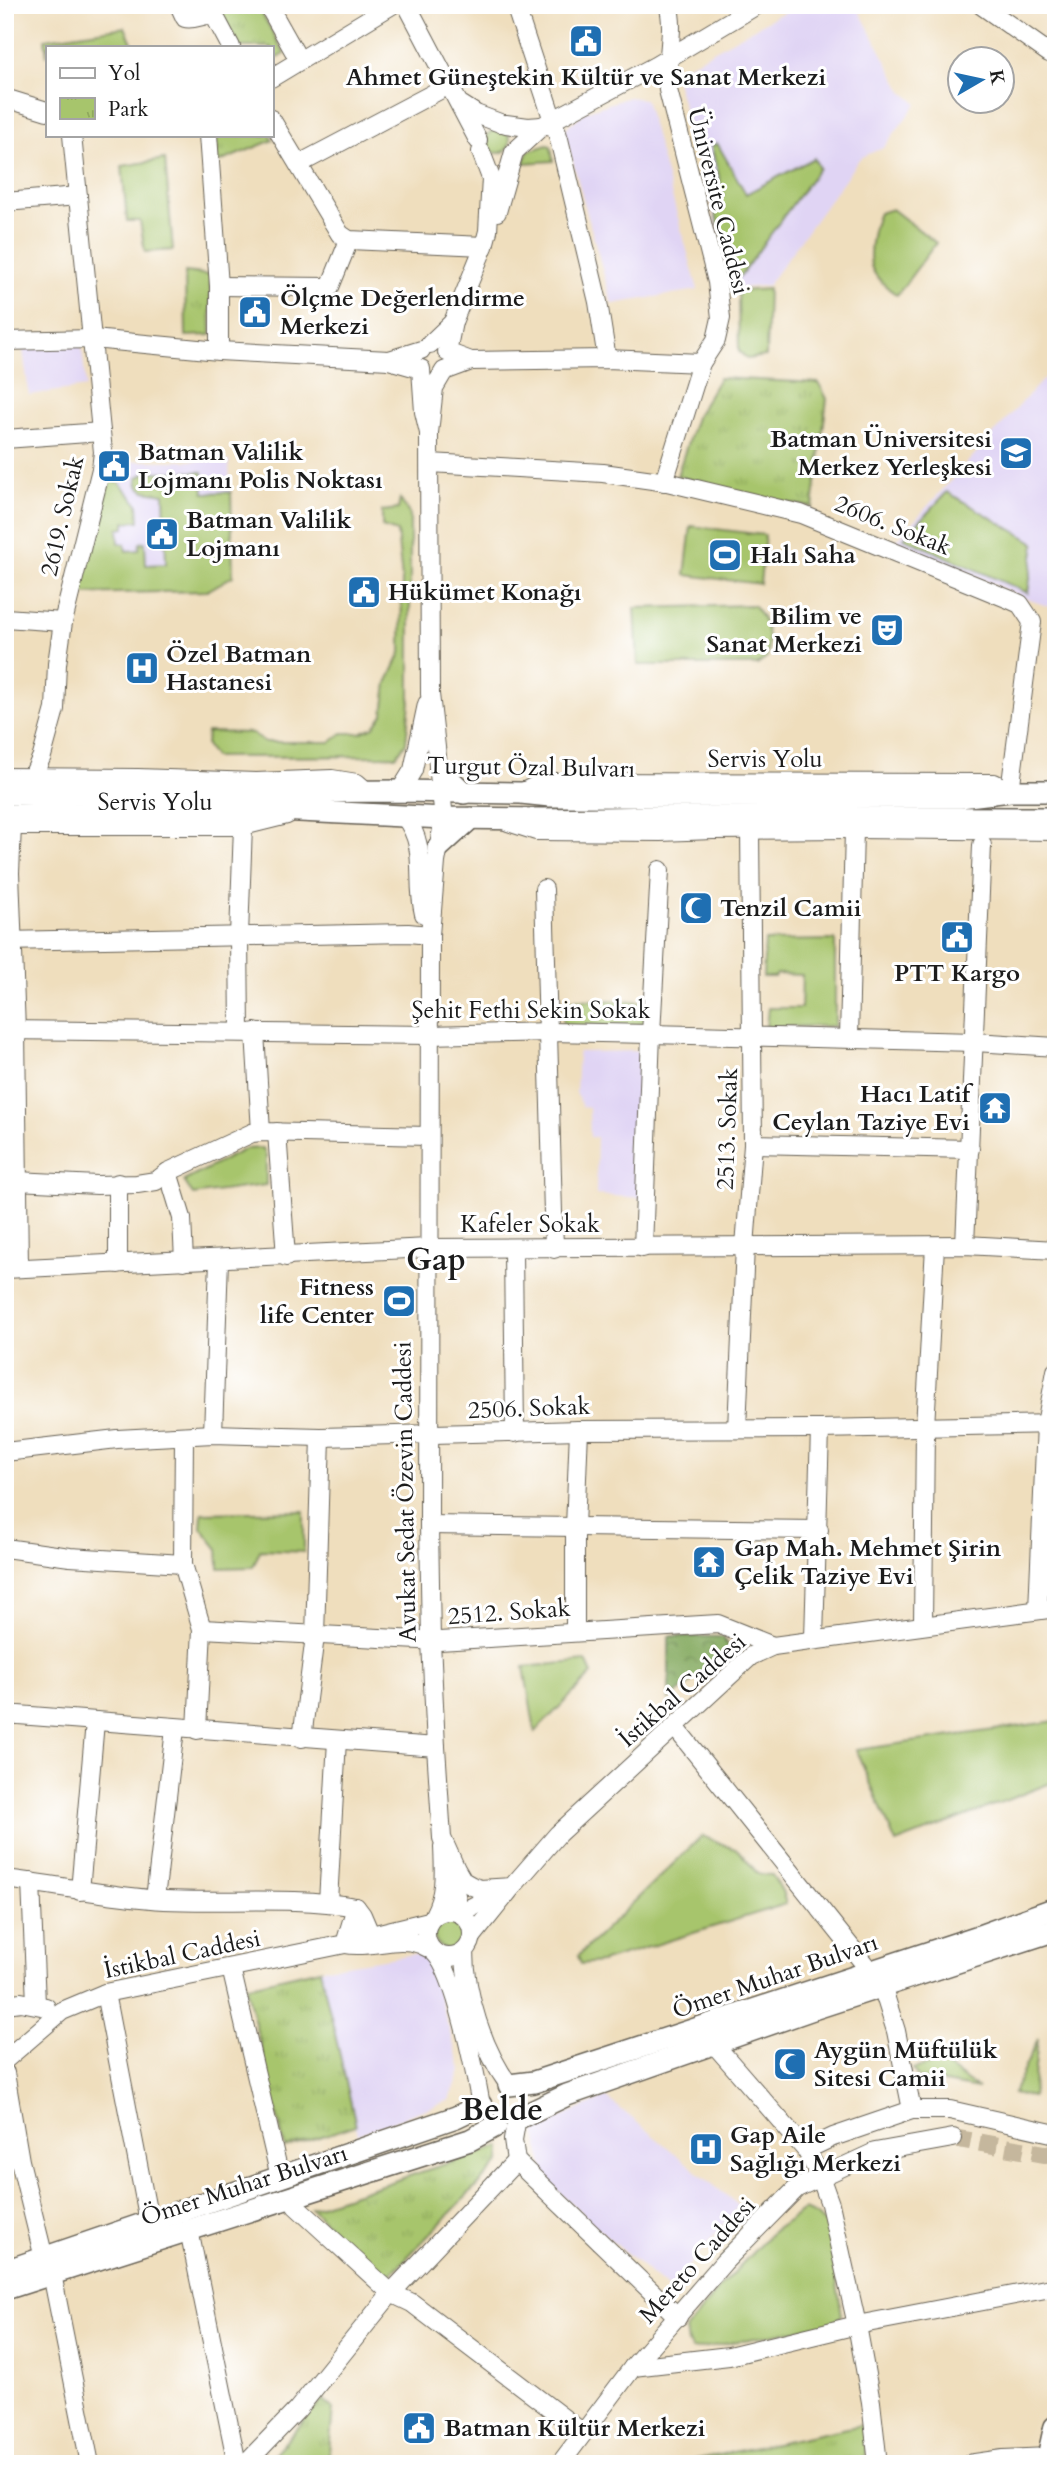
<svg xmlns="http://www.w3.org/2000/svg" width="1061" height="2469" font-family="Cardo,serif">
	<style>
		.built { fill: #e0d4f4 }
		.green { fill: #a7c56c; stroke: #627044; stroke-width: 2 }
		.forest { fill: url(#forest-crowns); stroke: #50633e; stroke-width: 2 }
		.park { fill: url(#park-tufts); stroke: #627044; stroke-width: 2 }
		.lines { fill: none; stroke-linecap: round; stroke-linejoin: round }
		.minor-tunnel { stroke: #c5b79d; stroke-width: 18; stroke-dasharray: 18 9; stroke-linecap: butt }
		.minor-casing { stroke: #666054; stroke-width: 20 }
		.major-casing { stroke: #666054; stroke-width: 24 }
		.highway-casing { stroke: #666054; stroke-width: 27 }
		.minor { stroke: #fff; stroke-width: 18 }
		.major { stroke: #fff; stroke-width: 21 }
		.highway { stroke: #fff; stroke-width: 24 }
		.labels { text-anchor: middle; stroke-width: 6; stroke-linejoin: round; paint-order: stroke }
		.poi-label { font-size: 24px; font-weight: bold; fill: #1c1c1c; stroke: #fff; text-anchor: start }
		.street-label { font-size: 24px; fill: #1c1c1c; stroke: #fff }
		.district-label { font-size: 32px; font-weight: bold; fill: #1c1c1c; stroke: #fff }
	</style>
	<defs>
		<pattern id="forest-crowns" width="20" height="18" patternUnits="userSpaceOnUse" patternTransform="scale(1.75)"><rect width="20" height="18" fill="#85aa60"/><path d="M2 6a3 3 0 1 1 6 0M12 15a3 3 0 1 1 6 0" fill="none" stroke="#6c8a4e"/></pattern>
		<pattern id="park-tufts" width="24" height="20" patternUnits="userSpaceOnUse" patternTransform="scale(1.75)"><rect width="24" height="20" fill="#a7c56c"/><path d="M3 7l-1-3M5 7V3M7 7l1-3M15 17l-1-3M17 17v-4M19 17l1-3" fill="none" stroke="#8fa95d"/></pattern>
	</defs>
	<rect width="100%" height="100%" fill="#fff"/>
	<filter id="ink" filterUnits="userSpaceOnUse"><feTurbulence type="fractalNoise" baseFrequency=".0143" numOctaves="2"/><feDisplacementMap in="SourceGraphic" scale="14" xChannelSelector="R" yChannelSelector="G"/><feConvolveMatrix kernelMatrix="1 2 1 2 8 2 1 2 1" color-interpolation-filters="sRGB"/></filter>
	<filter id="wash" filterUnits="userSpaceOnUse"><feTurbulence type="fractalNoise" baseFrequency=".00686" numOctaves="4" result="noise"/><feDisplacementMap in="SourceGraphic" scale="28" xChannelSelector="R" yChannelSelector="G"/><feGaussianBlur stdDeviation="1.57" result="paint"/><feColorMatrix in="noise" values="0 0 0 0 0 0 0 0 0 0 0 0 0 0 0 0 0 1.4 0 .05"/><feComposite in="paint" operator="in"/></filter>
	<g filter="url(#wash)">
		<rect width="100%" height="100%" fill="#efdebd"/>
		<!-- built -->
		<g class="built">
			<polygon points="801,5 856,5 903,92 917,103 884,147 860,158 768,285 734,289 674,73 776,16"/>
			<polygon points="629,97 645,99 698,290 612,304 564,130 585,112"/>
			<polygon points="78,343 82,349 86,387 29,395 23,349"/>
			<polygon points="1056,365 1056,609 1027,599 896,541"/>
			<polygon points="110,461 229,461 233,576 207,591 76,594"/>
			<polygon points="641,1051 644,1198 596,1195 597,1137 590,1137 589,1108 582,1107 576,1092 578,1052"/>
			<polygon points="416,1954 429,1961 461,2070 450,2100 358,2134 320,1969"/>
			<polygon points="606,2097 739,2206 669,2289 605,2235 546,2180 535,2130"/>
		</g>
		<!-- green -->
		<g class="green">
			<polygon points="125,27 134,47 47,47 47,56 45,39"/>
			<circle cx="498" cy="141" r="12"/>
			<polygon points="717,143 746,194 814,158 819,168 740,276 734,277 712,202 724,195 711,146"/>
			<polygon points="547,145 551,146 553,161 524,163 528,151"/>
			<polygon points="165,159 173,250 145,252 140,221 127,221 122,166"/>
			<path d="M892,209L936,243L897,295C888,289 873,276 871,265C868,251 873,225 879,213Z"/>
			<polygon points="768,289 766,356 747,359 739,351 738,291"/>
			<polygon points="147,472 203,472 204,493 231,492 233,576 207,591 76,594 106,480 119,482 138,504 139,521 125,522 125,528 118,529 119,543 125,544 126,551 139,550 140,543 145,542 146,565 166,564 164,494 145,491 138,486 137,478"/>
			<polygon points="947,492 1035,543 1028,593 904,538"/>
			<polygon points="400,499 410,515 410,701 406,743 396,756 214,757 206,745 207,732 253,733 263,742 330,742 342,733 360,733 374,727 383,714 387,683 401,653 402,580 397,532 382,527 382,511 398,509"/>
			<polygon points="691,526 765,535 760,584 685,575"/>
			<path d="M753,605C768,620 770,638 767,658L757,665H638L635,608Z"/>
			<polygon points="835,940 835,1026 766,1027 768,1008 801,1008 802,975 777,974 775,977 763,977 765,941"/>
			<polygon points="263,1148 266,1156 266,1185 193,1195 184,1181 245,1149"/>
			<polygon points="304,1511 304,1552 260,1550 253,1567 219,1568 218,1549 201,1528 202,1513"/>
			<polygon points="586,1661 592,1674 535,1732 524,1667"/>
			<polygon points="1056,1721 1056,1781 896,1843 856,1750"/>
			<polygon points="702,1836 738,1850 758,1874 772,1875 782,1891 786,1904 601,1962 581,1964 578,1956"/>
			<circle cx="451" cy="1933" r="17"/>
			<polygon points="1038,2039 1032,2097 1013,2093"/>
			<polygon points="941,2062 978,2089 918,2078 913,2069"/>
			<polygon points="804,2210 816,2215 828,2227 842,2315 834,2323 692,2350 688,2343 686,2330 718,2289 773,2231"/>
		</g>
		<!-- forest -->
		<polygon class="forest" points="669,1636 723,1637 728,1647 722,1657 669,1700"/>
		<!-- park -->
		<g class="park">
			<polygon points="183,5 257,5 285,54 271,61 271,47 239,47 217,6 194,11"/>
			<polygon points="216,135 270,135 273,140 217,163"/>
			<polygon points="185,272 210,275 211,335 186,336"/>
			<polygon points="719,378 819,383 827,399 813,507 769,500 677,476 696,417"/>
			<polygon points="564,999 649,1002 647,1029 563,1026"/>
			<polygon points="320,1969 356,2125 285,2148 246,1986"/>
			<polygon points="501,2146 500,2162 384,2281 311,2208"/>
			<polygon points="323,2399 333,2408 328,2464 266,2464"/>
			<polygon points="862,2425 866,2453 861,2463 675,2464"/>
		</g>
	</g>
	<g filter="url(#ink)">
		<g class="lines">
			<!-- minor-tunnel -->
			<polyline class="minor-tunnel" points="953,2138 1056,2156"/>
			<!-- minor casing -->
			<g class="minor-casing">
				<g id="minor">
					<path d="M179,5L185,18C194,21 203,13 214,15L231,47"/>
					<polyline points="268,5 299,60"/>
					<polyline points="407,5 478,140"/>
					<polyline points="515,5 559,139 598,302 607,359"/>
					<polyline points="981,5 1049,53 1056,55"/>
					<polyline points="271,78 392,5"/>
					<polyline points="5,98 47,111"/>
					<polyline points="462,105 476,114 500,123"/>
					<polyline points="271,119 340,234 349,240 484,246"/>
					<polyline points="542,126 655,66 757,5"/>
					<polyline points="208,135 219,286 219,351"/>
					<polyline points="299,164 451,84"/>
					<polyline points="5,202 78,196"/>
					<polyline points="497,212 514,152 542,126 528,127 506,124"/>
					<polyline points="219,286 330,287 349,240"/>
					<polyline points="453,322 484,246 488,231 491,178 481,152"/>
					<polyline points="5,341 93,339 219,351 389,360"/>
					<polyline points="421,350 389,360 421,369 424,412 429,433 434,388 444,371 471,361 447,352 453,322 430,344"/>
					<polyline points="471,361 607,359 701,363"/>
					<polyline points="429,433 430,694 444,818 436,862 430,935 429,1525 431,1641 436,1747 442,1838 456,1869 463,1881 472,1886 480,1889 512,1887 558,1834 751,1656 773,1646 1056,1608"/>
					<polyline points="5,439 101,432"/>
					<polyline points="430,463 603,473 667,482 801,514 1011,600 1020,604 1032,622 1010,791 994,783 543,782 521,793"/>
					<path d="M664,482L701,363L716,340L721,318L717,282L668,90C665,63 676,28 668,5"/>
					<polyline points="5,618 63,622"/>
					<polyline points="5,777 138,778 256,782 332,779 357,783 365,790"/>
					<polyline points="32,778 42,756 55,709 57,664 63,622 101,469 103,452 72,135"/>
					<polyline points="400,791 413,770 427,704"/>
					<path d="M404,816C429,847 415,879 424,914"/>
					<polyline points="508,822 536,831 660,832 713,830 854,829 1056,831"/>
					<polyline points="5,826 243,826 287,815"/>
					<polyline points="12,826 10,873 16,1030 19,1268"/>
					<polyline points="544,889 554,1249"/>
					<polyline points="5,941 408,933 430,935"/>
					<polyline points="5,1030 429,1035 550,1032 651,1034 975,1042 1056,1047"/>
					<polyline points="240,1032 239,936 243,826"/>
					<polyline points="255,1032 261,1132"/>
					<polyline points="849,1038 854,829"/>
					<polyline points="277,1132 286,1257"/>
					<polyline points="753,1144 970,1149"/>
					<polyline points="168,1172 182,1218 184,1261"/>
					<polyline points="17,1181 97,1185 137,1184 156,1181 168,1172 252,1133 261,1132 428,1136"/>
					<polyline points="965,1245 982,845"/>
					<polyline points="643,1248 651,1034 660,870"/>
					<polyline points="513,1249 515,1433"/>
					<polyline points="118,1264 118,1183"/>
					<polyline points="5,1269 428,1248 965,1245 1056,1250"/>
					<polyline points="737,1429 745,1246 753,1144 750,830"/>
					<polyline points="213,1434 219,1259"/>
					<polyline points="184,1436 183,1564 202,1629 197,1730"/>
					<polyline points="5,1452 117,1439 213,1434 321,1437 579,1430 820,1429 1056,1424"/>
					<polyline points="429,1525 819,1530"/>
					<polyline points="5,1548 70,1557 183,1564"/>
					<polyline points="1038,1610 1046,1424 1056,1371"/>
					<polyline points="923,1625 925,1427 935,1246"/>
					<polyline points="202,1629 439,1641 718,1624 773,1646"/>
					<polyline points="575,1632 575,1527 579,1430"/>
					<polyline points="814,1639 820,1429"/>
					<polyline points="5,1714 436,1747"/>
					<polyline points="675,1727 870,1971"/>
					<polyline points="302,1738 315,1636 321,1437"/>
					<polyline points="450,1869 460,1913 512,1887 472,1937"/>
					<path d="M5,1879C58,1885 111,1897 164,1900C228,1903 293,1896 356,1907L362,1915L371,1936"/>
					<polyline points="31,1882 36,2004"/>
					<polyline points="80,1891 95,1722"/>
					<polyline points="155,1899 175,1729"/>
					<polyline points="328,1902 337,1740"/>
					<circle cx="449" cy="1934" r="23"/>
					<path d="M434,1915C446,1893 444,1872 443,1847"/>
					<path d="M429,1921L359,1938L345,1944C370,1949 397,1935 420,1944C424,1946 431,1949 434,1952C456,1973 475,2072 481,2105"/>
					<path d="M465,1951C465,1994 483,2050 509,2085"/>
					<polyline points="231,1968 280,2177"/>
					<polyline points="882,1986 896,2031 912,2110"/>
					<polyline points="105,1993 149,2221"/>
					<polyline points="5,2004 21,2002 46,2007"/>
					<polyline points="714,2044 806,2150 820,2176 830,2204 857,2325 871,2402 878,2464"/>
					<polyline points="5,2060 62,2011 105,1993 345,1944 356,1907"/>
					<polyline points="5,2073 20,2161 44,2258"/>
					<polyline points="516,2123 513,2140 516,2161 678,2317"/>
					<polyline points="806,2150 833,2137 912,2110 950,2110 1056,2134"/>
					<polyline points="291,2198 296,2206 391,2293 412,2303 583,2433"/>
					<polyline points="189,2230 237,2464"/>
					<polyline points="52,2274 90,2464"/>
					<polyline points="633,2367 729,2356 857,2325 1056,2287"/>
					<polyline points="245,2464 297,2410 391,2293 516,2161"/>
					<polyline points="560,2464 633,2367 724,2262 797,2188 875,2152 953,2138"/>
					<polyline points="968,2464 1003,2459 1049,2457"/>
				</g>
			</g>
			<!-- major casing -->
			<g class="major-casing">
				<g id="major">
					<polyline points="440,770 464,793"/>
					<polyline points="5,794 400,791 521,793 550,796 960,797 1010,791 1056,791"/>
					<polyline points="5,815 279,810 444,818 543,819 664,817 1056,818"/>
					<polyline points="438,848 471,818"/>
					<polyline points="509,2085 534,2082 979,1936 1056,1908"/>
					<polyline points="521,2117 567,2095 813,2009 1056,1930"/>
					<polyline points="5,2271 456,2117 481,2105"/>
					<polyline points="5,2289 470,2140 496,2126"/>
				</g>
			</g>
			<!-- highway casing -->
			<g class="highway-casing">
				<polyline id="highway" points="1048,2464 1056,2428"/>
			</g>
			<!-- minor -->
			<use href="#minor" class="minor"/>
			<!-- major -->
			<use href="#major" class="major"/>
			<!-- highway -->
			<use href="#highway" class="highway"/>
		</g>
	</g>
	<!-- icons -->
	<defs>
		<g id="civic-square" transform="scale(1.75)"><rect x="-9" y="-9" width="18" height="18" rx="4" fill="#1f6fb2" stroke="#fff"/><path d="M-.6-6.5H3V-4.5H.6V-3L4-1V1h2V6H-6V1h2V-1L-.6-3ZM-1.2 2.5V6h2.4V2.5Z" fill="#fff"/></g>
		<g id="university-square" transform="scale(1.75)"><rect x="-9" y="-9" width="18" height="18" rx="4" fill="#1f6fb2" stroke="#fff"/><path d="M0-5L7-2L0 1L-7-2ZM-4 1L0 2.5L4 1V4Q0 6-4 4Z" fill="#fff"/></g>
		<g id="stadium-square" transform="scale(1.75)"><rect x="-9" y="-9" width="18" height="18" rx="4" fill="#1f6fb2" stroke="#fff"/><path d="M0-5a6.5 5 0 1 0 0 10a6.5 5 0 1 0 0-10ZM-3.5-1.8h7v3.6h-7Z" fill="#fff"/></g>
		<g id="theatre-square" transform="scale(1.75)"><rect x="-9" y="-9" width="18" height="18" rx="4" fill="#1f6fb2" stroke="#fff"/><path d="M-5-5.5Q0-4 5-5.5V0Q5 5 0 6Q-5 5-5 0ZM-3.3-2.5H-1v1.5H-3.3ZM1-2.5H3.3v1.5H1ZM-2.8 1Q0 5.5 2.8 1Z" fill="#fff"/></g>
		<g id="hospital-square" transform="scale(1.75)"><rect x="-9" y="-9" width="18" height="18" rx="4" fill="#1f6fb2" stroke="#fff"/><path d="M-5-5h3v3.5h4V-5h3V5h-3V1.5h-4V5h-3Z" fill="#fff"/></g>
		<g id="mosque-square" transform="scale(1.75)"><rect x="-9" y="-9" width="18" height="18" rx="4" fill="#1f6fb2" stroke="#fff"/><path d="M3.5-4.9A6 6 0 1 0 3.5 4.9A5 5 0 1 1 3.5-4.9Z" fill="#fff"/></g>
		<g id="temple-square" transform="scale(1.75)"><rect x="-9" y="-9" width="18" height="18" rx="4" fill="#1f6fb2" stroke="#fff"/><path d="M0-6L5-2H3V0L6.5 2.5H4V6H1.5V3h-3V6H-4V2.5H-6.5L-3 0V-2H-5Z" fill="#fff"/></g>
	</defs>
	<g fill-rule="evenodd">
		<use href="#civic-square" x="586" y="41"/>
		<use href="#civic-square" x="255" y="312"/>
		<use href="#university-square" x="1016" y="453"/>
		<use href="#civic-square" x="114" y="466"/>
		<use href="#civic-square" x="162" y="534"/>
		<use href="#stadium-square" x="725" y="555"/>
		<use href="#civic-square" x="364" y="592"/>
		<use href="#theatre-square" x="887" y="630"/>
		<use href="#hospital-square" x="142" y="668"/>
		<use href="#mosque-square" x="696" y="908"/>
		<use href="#civic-square" x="957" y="937"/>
		<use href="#temple-square" x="995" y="1108"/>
		<use href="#stadium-square" x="399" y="1301"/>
		<use href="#temple-square" x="709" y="1562"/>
		<use href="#mosque-square" x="790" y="2064"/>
		<use href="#hospital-square" x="706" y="2149"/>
		<use href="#civic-square" x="419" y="2428"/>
	</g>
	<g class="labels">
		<!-- poi labels -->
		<g class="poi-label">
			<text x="586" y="85" text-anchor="middle">Ahmet Güneştekin Kültür ve Sanat Merkezi</text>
			<text x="280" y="306">Ölçme Değerlendirme<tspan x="280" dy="28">Merkezi</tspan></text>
			<text x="992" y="447" text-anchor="end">Batman Üniversitesi<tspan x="992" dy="28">Merkez Yerleşkesi</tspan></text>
			<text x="138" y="460">Batman Valilik<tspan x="138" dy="28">Lojmanı Polis Noktası</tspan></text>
			<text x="186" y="528">Batman Valilik<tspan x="186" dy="28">Lojmanı</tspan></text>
			<text x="750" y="563">Halı Saha</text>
			<text x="388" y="600">Hükümet Konağı</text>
			<text x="862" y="624" text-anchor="end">Bilim ve<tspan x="862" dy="28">Sanat Merkezi</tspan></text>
			<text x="166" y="662">Özel Batman<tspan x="166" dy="28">Hastanesi</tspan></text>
			<text x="720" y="916">Tenzil Camii</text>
			<text x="957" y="981" text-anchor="middle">PTT Kargo</text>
			<text x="970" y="1102" text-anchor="end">Hacı Latif<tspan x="970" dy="28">Ceylan Taziye Evi</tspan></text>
			<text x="374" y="1295" text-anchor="end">Fitness<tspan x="374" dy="28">life Center</tspan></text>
			<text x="734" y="1556">Gap Mah. Mehmet Şirin<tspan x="734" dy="28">Çelik Taziye Evi</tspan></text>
			<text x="814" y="2058">Aygün Müftülük<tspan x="814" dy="28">Sitesi Camii</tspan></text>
			<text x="730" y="2143">Gap Aile<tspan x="730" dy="28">Sağlığı Merkezi</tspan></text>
			<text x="444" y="2436">Batman Kültür Merkezi</text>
		</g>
		<!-- street labels -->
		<g class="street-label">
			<text transform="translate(719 201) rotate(76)" y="8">Üniversite Caddesi</text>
			<text transform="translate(62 516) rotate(-77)" y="8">2619. Sokak</text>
			<text transform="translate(893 525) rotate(22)" y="8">2606. Sokak</text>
			<text x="765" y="767">Servis Yolu</text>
			<text transform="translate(531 767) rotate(1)" y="8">Turgut Özal Bulvarı</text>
			<text x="155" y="810">Servis Yolu</text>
			<text x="531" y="1018">Şehit Fethi Sekin Sokak</text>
			<text transform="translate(727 1129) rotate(-88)" y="8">2513. Sokak</text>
			<text x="530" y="1232">Kafeler Sokak</text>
			<text transform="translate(529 1408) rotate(-2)" y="8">2506. Sokak</text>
			<text transform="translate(405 1492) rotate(-91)" y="8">Avukat Sedat Özevin Caddesi</text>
			<text transform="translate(509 1612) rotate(-4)" y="8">2512. Sokak</text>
			<text transform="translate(682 1690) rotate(-41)" y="8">İstikbal Caddesi</text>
			<text transform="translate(182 1954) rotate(-12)" y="8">İstikbal Caddesi</text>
			<text transform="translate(775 1976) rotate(-19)" y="8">Ömer Muhar Bulvarı</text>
			<text transform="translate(244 2185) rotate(-18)" y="8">Ömer Muhar Bulvarı</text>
			<text transform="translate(697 2260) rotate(-48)" y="8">Mereto Caddesi</text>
		</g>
		<!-- district labels -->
		<g class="district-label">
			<text x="436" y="1270">Gap</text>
			<text x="502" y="2120">Belde</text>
		</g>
	</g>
	<!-- margin -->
	<rect width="1061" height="2469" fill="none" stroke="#fff" stroke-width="28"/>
	<!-- legend -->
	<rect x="46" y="46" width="228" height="91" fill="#ffffff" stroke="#a4a4a4" stroke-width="2"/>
	<rect x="60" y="68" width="35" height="10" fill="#ffffff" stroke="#a4a4a4" stroke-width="2"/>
	<text x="108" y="80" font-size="21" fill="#1c1c1c">Yol</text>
	<rect x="60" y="98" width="35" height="21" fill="url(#park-tufts)" stroke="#a4a4a4" stroke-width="2"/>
	<text x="108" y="116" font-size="21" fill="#1c1c1c">Park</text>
	<!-- north arrow -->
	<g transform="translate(981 80) rotate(81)"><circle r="33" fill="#ffffff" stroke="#a4a4a4" stroke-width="2"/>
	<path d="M0-5L12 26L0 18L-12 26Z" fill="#1f6fb2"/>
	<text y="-10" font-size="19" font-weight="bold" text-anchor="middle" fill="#1c1c1c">K</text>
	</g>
</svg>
